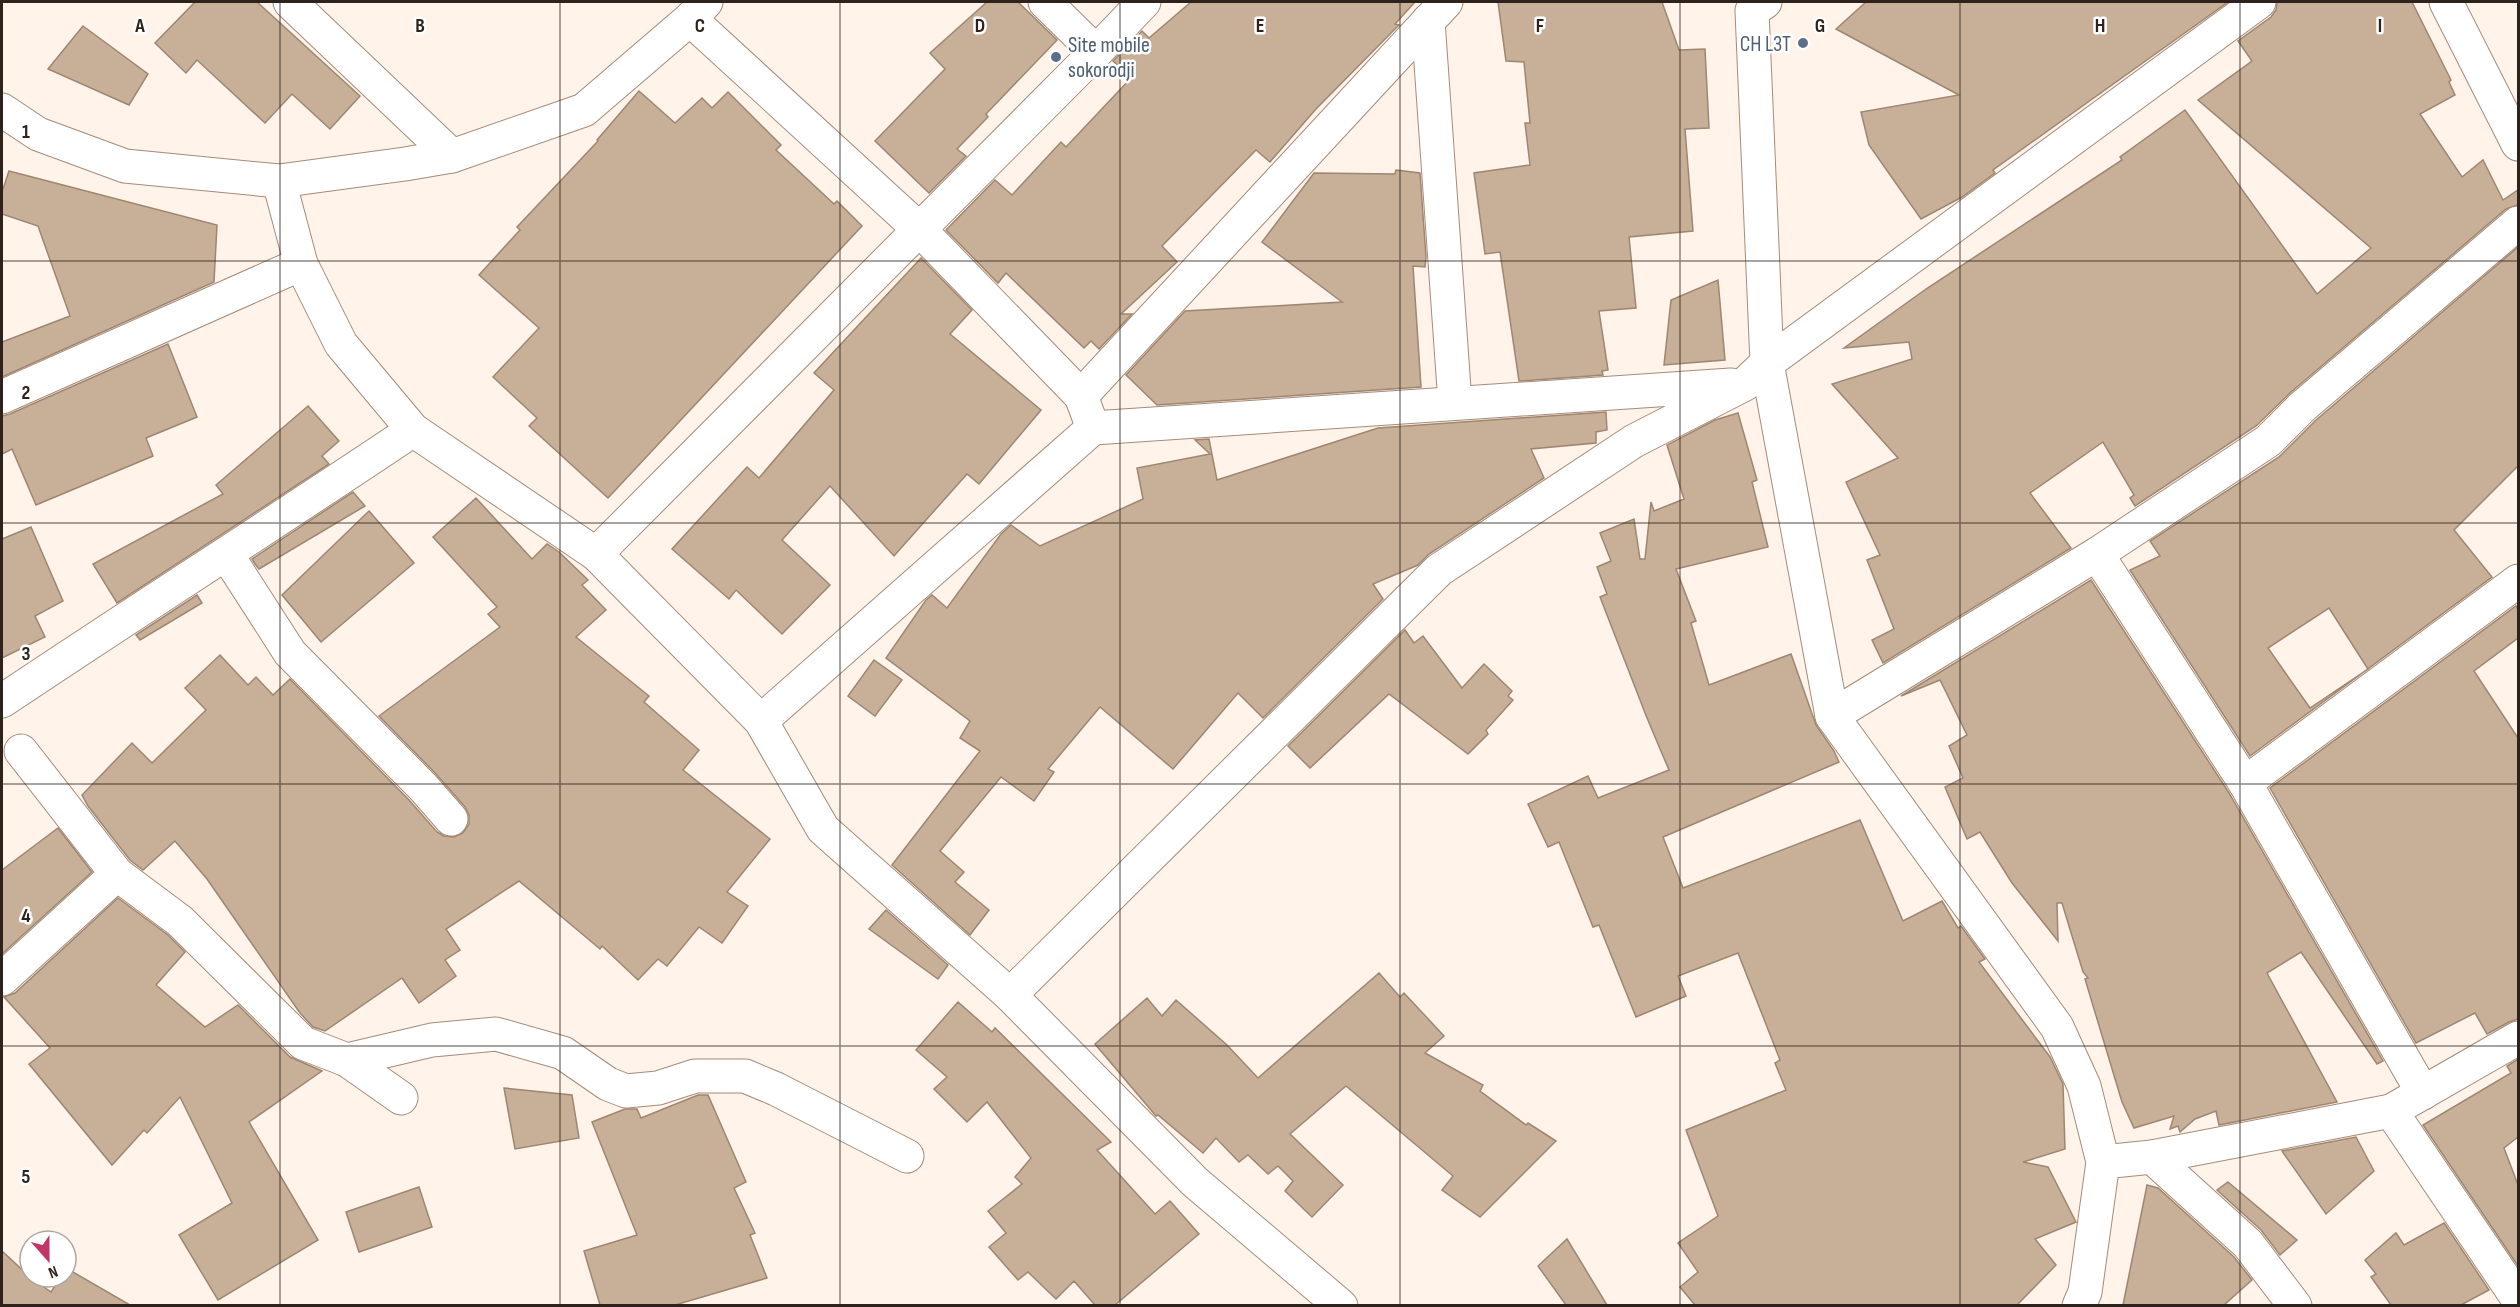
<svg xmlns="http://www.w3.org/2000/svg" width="2520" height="1307" font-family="'Sofia Sans Condensed',sans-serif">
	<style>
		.building { fill: #c8af98; stroke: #9e8670; stroke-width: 1.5; fill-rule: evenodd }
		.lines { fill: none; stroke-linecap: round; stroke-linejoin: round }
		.minor-casing { stroke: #a68b78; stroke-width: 35 }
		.minor { stroke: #fff; stroke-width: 33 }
		.grid { fill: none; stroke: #2e231c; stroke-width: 1.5; stroke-opacity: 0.55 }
		.service-dot { fill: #5c6f8a; stroke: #fff; stroke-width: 2 }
		.labels { text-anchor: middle; stroke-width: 5; stroke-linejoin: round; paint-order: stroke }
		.service-label { font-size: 22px; fill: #4e5e75; stroke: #fff; text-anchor: end }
		.grid-label { font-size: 20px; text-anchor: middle; font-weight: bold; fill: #2e231c; stroke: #fff; stroke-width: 5; stroke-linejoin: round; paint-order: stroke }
	</style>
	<rect width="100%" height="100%" fill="#fff3ea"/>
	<!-- building -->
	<g class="building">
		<polygon points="195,2 257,2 360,96 330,129 292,94 265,123 197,60 186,73 155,43"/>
		<polygon points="987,2 1018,2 1057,40 986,114 988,117 957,149 966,156 929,193 875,141 945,69 930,53"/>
		<polygon points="1191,2 1415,2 1395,24 1399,25 1316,109 1270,162 1256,150 1162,246 1177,262 1121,314 1132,314 1099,349 1091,341 1084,348 1006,273 998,283 946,230 995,180 1012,195 1061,142 1066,147 1131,78 1113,61 1142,31 1149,38"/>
		<polygon points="1498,2 1662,2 1679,50 1705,49 1709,128 1685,129 1693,231 1629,237 1636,308 1599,311 1608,370 1602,371 1603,375 1519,381 1500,252 1485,254 1474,173 1530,165 1525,123 1530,123 1524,62 1506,61"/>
		<polygon points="1866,2 2228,2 1993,170 1995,173 1962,197 1921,219 1869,145 1861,112 1959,95 1836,29"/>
		<polygon points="2277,2 2412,2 2451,80 2449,82 2455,95 2420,114 2462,177 2483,160 2503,200 2518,190 2518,205 2506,209 2290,393 2256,426 2135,506 2130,498 2134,495 2103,442 2030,493 2071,548 1883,663 1872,640 1894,629 1867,560 1880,555 1846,482 1898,458 1832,384 1912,359 1909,342 1844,348 1926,289 2122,160 2120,157 2185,110 2317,294 2371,248 2198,100 2252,61 2238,41 2271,17 2276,10"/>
		<polygon points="83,26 148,74 129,105 48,69"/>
		<polygon points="639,91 675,123 702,98 712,108 728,92 781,145 776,150 834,204 837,201 862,226 608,498 529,426 537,418 493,377 539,328 479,275 520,230 517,227 598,141 597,140"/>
		<polygon points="1396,170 1420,173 1426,257 1425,267 1413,266 1421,387 1157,405 1126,375 1185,311 1342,302 1262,242 1314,173 1395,174"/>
		<polygon points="9,171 217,225 214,282 2,377 2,342 70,316 38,226 2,214 2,192"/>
		<path d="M2518,247V466L2454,530L2492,577L2250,756L2130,570L2160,556L2150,541L2279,457L2315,421ZM2329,608L2368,669L2310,708L2268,648Z"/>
		<polygon points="921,258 972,310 950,334 1041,410 979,484 967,474 894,556 830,486 782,540 830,585 782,634 736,590 729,599 672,549 747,467 759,478 834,390 814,373"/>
		<polygon points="1718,280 1725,360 1664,365 1671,300"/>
		<polygon points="168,344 197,417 146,438 153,456 36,505 12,449 2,454 2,416 10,414"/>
		<polygon points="308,406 339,441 322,456 329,464 117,603 93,564 223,494 216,485"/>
		<polygon points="1606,412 1607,430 1596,432 1596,443 1531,449 1544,478 1429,554 1418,565 1373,584 1383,599 1263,718 1238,693 1173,769 1100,707 1048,769 1054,772 1034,801 1001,777 940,851 964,872 955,882 989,910 970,935 892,865 980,751 960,738 970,721 886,658 926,600 932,595 947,608 1001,534 1011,525 1040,546 1143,499 1137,468 1210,454 1195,440 1209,439 1217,480 1378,428"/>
		<polygon points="1738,413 1757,480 1752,482 1768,547 1676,569 1696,621 1691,623 1709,685 1791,654 1816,725 1834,751 1839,762 1663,837 1683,888 1860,820 1903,921 1942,901 1958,928 1961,926 1985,959 1979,962 2050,1057 2063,1084 2065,1149 2023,1162 2048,1167 2076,1222 2035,1239 2056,1265 2017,1305 1695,1305 1680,1287 1698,1272 1678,1243 1718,1216 1686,1130 1786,1090 1775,1063 1780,1060 1738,953 1678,976 1686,996 1636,1017 1599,925 1593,927 1559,842 1548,847 1528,804 1588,776 1598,798 1669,770 1647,718 1600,597 1607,594 1597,567 1611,561 1600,533 1634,519 1640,559 1645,559 1651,502 1654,511 1684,499 1667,445 1715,420"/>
		<polygon points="353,492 365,506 259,569 255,564 252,559"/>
		<polygon points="476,498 532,559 547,544 559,552 588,580 582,585 606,610 576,637 649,696 644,702 699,750 683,770 770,839 727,892 748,906 722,943 699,927 667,966 658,959 638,980 602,946 600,949 519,881 446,929 460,950 445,960 456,976 419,1003 402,978 325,1031 313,1027 300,1013 207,879 175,841 143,870 130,860 88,806 82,795 132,743 152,763 206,710 185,688 220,655 248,685 256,677 273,695 290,679 409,800 437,832 444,836 454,837 463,833 469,824 469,815 465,807 436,774 379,716 500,627 488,614 497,607 433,537"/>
		<polygon points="369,511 414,563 321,642 282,595"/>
		<polygon points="31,527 63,601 35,616 45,637 2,658 2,539"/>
		<polygon points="2091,580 2229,793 2383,1061 2377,1064 2301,952 2267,973 2337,1102 2219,1125 2216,1111 2195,1119 2180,1132 2178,1126 2170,1129 2174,1116 2134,1128 2122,1102 2085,979 2088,978 2083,972 2062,903 2057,903 2058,941 2012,883 1980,832 1967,839 1945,787 1963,778 1949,746 1967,735 1940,680 1901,696"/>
		<polygon points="197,595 202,603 140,640 136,635"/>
		<polygon points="2516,606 2518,610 2518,638 2474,671 2518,738 2518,1019 2509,1022 2487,1034 2475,1013 2416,1043 2270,788"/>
		<polygon points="1405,630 1414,643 1423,636 1462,688 1484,664 1512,691 1508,696 1513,700 1486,730 1488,734 1468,754 1389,694 1310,768 1288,746"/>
		<polygon points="874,660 902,680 875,716 848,696"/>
		<polygon points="58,828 92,872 2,954 2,870"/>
		<polygon points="118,898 168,935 185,952 156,985 205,1027 238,1005 290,1057 322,1071 249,1122 318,1240 218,1300 179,1235 232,1203 180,1097 147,1133 144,1130 112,1165 29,1064 50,1048 4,997 15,993"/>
		<polygon points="886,910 948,965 938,979 869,929"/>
		<polygon points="1379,973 1400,997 1404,993 1444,1036 1425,1053 1483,1085 1480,1091 1526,1125 1528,1123 1556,1141 1480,1217 1442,1190 1453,1176 1346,1086 1290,1134 1343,1185 1312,1217 1285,1191 1293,1181 1278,1166 1268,1174 1248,1155 1239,1162 1216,1138 1203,1153 1158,1115 1156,1116 1095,1044 1147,998 1162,1016 1176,1000 1227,1045 1258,1078"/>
		<polygon points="958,1002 992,1032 995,1028 1111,1142 1097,1150 1155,1214 1170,1201 1199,1234 1115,1305 1095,1305 1074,1281 1056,1299 1028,1272 1018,1280 989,1247 1006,1233 988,1211 1022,1184 1015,1177 1031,1158 987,1102 967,1122 934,1089 947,1077 916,1050"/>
		<polygon points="2518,1059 2518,1137 2504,1148 2518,1185 2518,1266 2423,1125 2511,1073 2507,1066"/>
		<polygon points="504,1088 572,1095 579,1138 515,1149"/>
		<polygon points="698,1095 708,1095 746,1182 734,1188 755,1233 750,1235 767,1278 675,1305 600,1305 584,1251 637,1235 592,1122 625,1109 637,1109 641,1118"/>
		<polygon points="2356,1137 2374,1171 2326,1214 2282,1151"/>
		<polygon points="2228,1182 2297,1240 2280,1255 2261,1230 2217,1190"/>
		<polygon points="2147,1185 2158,1188 2234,1257 2252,1280 2224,1305 2123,1305"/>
		<polygon points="419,1187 432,1227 359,1252 346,1212"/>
		<polygon points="2444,1223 2489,1290 2461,1305 2391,1305 2371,1277 2376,1274 2365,1260 2396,1233 2404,1245"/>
		<polygon points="1567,1239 1607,1305 1566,1305 1538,1266"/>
		<polygon points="2,1251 30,1277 51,1292 61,1277 66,1277 66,1268 130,1305 2,1305"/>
	</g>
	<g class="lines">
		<!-- minor casing -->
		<g class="minor-casing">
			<g id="minor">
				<polyline points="290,2 452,156"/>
				<polyline points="1765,2 1752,11 1767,363 1832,716 2057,1027 2084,1086 2103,1162 2085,1292 2079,1306"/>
				<polyline points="2446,2 2518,144"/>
				<polyline points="690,19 919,229 1081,396 1093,428 1731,385"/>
				<polyline points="1428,21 1455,403"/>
				<polyline points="1096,52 1144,2"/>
				<polyline points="2,110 38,134 125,166 279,181 405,164 452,156 584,110 690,19 706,2"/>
				<polyline points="279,181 301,264 341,344 413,430 596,554 761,721 823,829 1010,995 1195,1182 1341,1306"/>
				<polyline points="1081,396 1446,2"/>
				<polyline points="2,397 301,264"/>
				<polyline points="596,554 1096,52 1045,2"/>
				<polyline points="2097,554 2245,783 2423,1093"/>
				<polyline points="227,555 290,653 423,787 451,819"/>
				<path d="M2,701C138,610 276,522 413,430"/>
				<polyline points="1832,716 2097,554 2268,441 2302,407 2518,223"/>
				<polyline points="761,721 1093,428"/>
				<polyline points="21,751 117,874 180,921 303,1043 347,1060 401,1098"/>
				<polyline points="2245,783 2518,581"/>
				<polyline points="2,979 117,874"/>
				<polyline points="1010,995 1439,570 1634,441 1745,384 1767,363 2259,2"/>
				<polyline points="347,1060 432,1040 496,1034 563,1053 608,1084 626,1091 658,1088 695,1076 745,1076 776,1089 907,1156"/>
				<polyline points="2391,1111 2518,1299"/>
				<polyline points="2152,1157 2248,1244 2295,1306"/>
				<polyline points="2103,1162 2152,1157 2391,1111 2518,1038"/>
			</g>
		</g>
		<!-- minor -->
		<use href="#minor" class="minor"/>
	</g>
	<!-- grid -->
	<path class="grid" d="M280,2V1306M560,2V1306M840,2V1306M1120,2V1306M1400,2V1306M1680,2V1306M1960,2V1306M2240,2V1306M2,261H2518M2,523H2518M2,784H2518M2,1046H2518"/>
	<!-- markers -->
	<g class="service-dot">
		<circle cx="1803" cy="43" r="6"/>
		<circle cx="1056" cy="57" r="6"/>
	</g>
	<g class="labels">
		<!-- service labels -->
		<g class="service-label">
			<text x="1791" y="51">CH L3T</text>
			<text x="1068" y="52" text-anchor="start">Site mobile<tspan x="1068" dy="25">sokorodji</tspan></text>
		</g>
	</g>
	<g class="grid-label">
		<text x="140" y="32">A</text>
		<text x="420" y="32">B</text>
		<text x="700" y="32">C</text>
		<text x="980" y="32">D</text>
		<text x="1260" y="32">E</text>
		<text x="1540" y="32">F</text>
		<text x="1820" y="32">G</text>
		<text x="2100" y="32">H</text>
		<text x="2380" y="32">I</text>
		<text x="26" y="138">1</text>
		<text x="26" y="399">2</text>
		<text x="26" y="660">3</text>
		<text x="26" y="922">4</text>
		<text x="26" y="1183">5</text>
	</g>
	<!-- border -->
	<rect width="2520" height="1307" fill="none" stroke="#2e231c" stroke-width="6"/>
	<!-- north arrow -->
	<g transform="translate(48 1259) rotate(159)"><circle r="28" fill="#ffffff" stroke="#aba7a4" stroke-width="1.5"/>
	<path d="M0-4.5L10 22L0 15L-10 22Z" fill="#c23565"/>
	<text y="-9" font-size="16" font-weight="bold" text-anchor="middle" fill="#2e231c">N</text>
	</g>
</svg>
